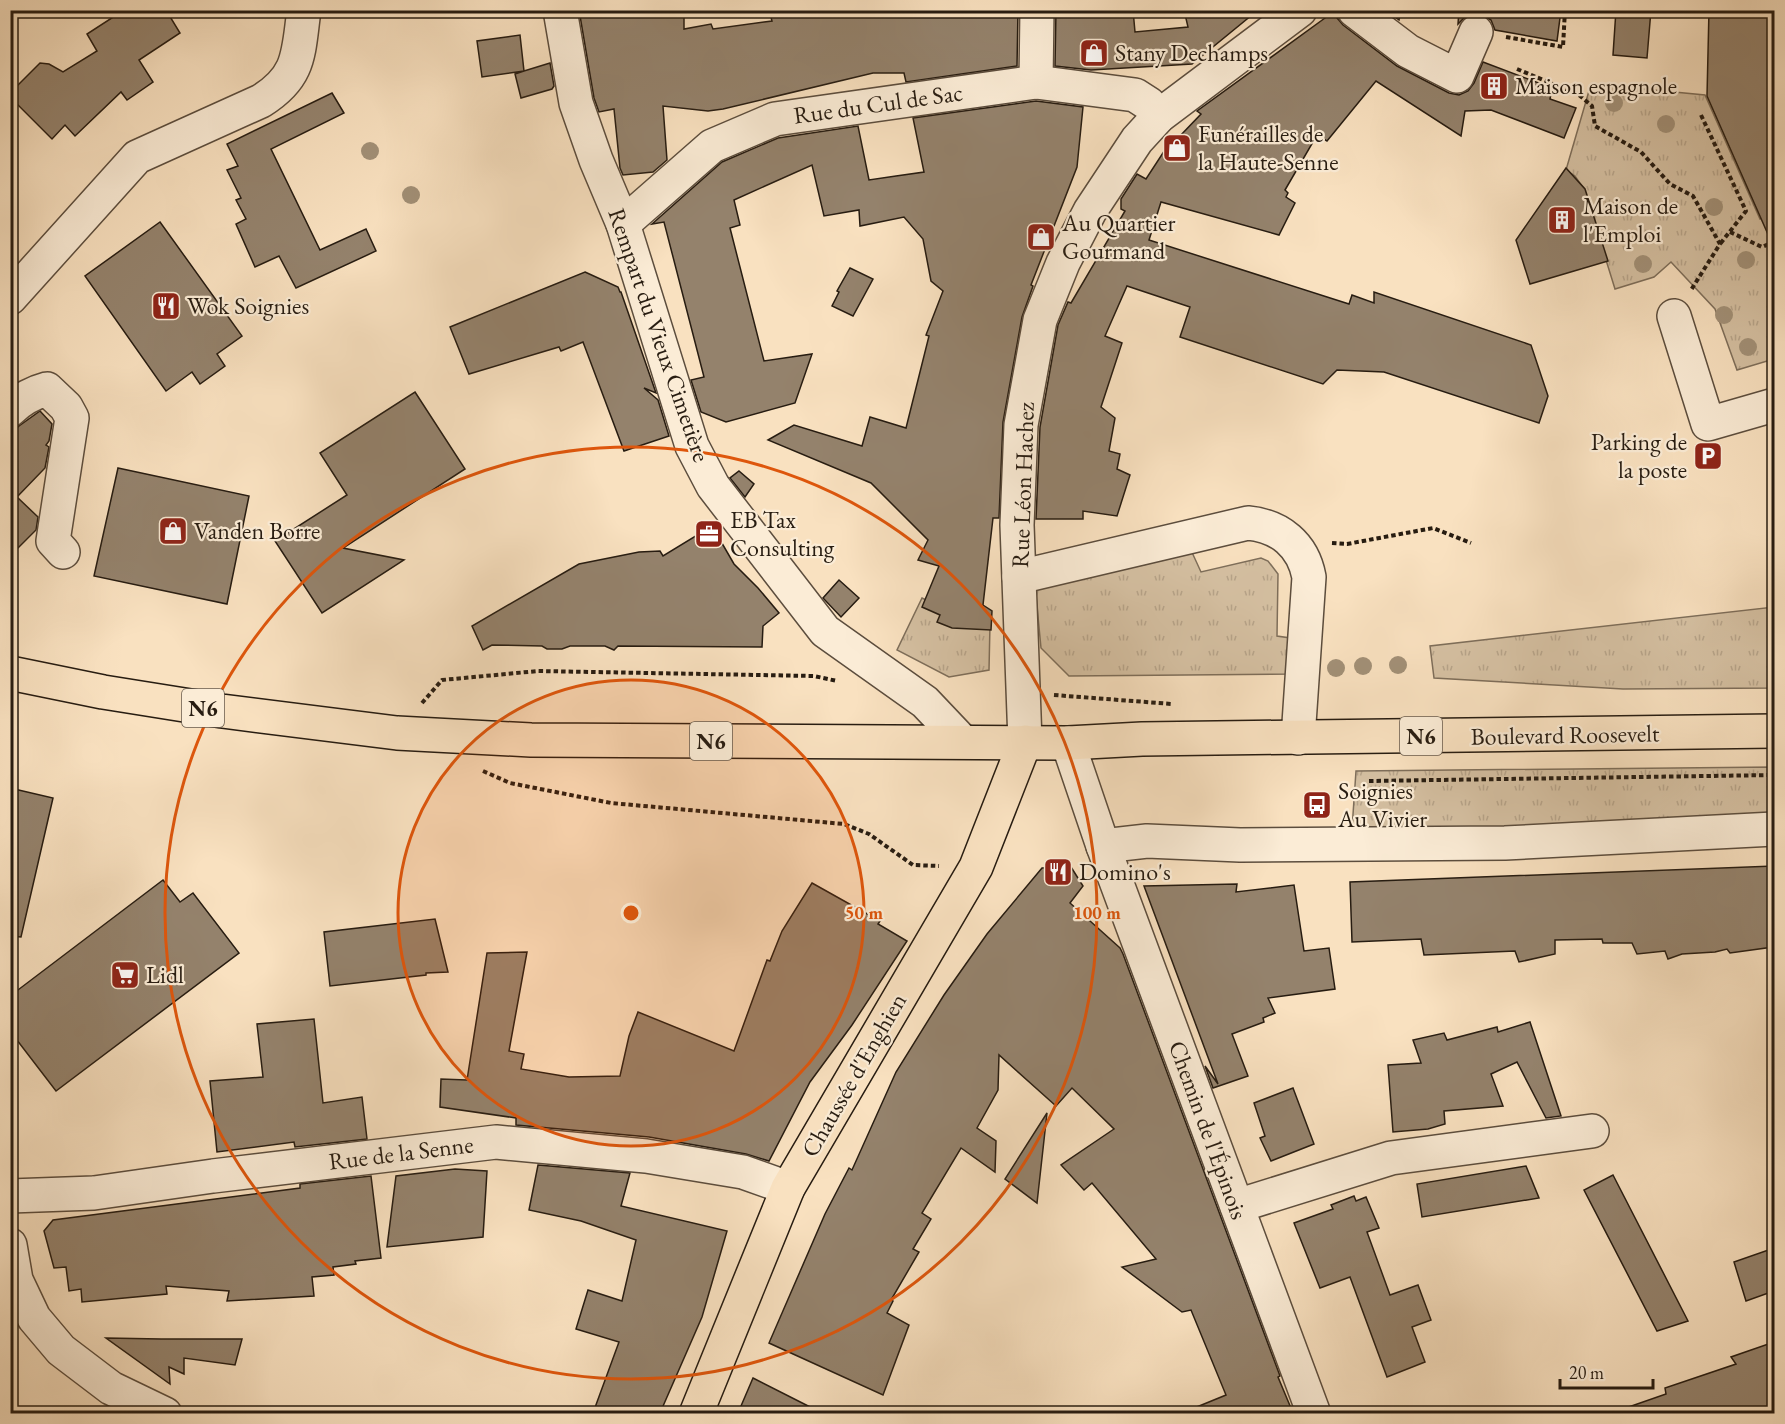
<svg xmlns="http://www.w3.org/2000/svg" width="1785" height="1424" font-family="'EB Garamond',serif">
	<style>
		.grass { fill: url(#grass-tufts); stroke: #7e6e5a; stroke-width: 1.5 }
		.building { fill: #94826c; stroke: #271c11; stroke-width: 1.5 }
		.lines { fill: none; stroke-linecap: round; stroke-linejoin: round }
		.minor-casing { stroke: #5c4d3d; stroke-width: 36 }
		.major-casing { stroke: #271c11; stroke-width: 36 }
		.path { stroke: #271c11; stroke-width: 4; stroke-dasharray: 4.5 3; stroke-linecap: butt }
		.minor { stroke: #fbecd6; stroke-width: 33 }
		.major { stroke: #f9e1c0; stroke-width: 33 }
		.tree { fill: #a29077 }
		.ring { fill: none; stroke: #de560c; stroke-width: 3 }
		.labels { text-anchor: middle; stroke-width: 4.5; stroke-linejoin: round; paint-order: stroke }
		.shield { fill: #fbecd6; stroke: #675a4c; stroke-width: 1.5 }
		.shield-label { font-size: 22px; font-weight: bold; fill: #271c11 }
		.poi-label { font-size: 24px; fill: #271c11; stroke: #fbecd6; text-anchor: start }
		.street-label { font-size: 24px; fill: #271c11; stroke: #fbecd6 }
		.centre { fill: #de560c; stroke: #fbecd6; stroke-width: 3 }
		.ring-label { font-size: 18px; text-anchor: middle; font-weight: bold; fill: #de560c; stroke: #fbecd6; stroke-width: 4.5; stroke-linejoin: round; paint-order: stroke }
	</style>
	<defs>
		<pattern id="grass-tufts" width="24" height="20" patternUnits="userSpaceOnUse" patternTransform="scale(1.5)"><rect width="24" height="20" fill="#d5c0a2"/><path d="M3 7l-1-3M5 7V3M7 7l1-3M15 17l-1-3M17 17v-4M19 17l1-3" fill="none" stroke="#b7a48a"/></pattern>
	</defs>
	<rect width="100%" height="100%" fill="#f9e1c0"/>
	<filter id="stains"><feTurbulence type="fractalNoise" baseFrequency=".00333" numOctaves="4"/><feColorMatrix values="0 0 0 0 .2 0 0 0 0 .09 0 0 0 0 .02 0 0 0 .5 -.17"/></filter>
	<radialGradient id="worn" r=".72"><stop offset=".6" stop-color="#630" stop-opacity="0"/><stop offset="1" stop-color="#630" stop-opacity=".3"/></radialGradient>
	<!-- grass -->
	<g class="grass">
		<polygon points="1591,84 1705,95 1760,219 1774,213 1774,359 1737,370 1715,309 1671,262 1654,277 1615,289 1584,189 1575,176 1566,170"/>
		<polygon points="1190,548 1201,572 1261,558 1268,561 1278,574 1277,636 1297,639 1292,674 1069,676 1041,648 1035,585"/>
		<polygon points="922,598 969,621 990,624 989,670 949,677 897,650"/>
		<polygon points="1774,607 1774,688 1623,689 1434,678 1430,646"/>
		<polygon points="1774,767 1774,818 1517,831 1352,829 1356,771"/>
	</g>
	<!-- building -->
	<g class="building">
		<polygon points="124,10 166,10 180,33 139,60 153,82 127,100 121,92 75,136 65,125 52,139 10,97 10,93 40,63 49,64 63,72 97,51 87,34"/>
		<polygon points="579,10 684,10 684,29 711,24 713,29 772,21 769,10 1018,10 1017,66 906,82 904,73 873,73 723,109 708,111 663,106 667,160 653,172 623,175 620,168 614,109 599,112 594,98"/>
		<polygon points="1056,10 1133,10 1135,32 1188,27 1184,10 1258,10 1192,64 1091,70 1055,66"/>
		<polygon points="1336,10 1337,18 1343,25 1397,66 1449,93 1459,95 1468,91 1474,83 1483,62 1552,88 1550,99 1576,108 1564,138 1491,110 1465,111 1461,136 1376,81 1327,141 1317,135 1285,190 1288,193 1286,197 1295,203 1279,235 1161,202 1149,240 1349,304 1352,295 1374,303 1374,292 1531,345 1548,396 1539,423 1384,372 1337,370 1323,384 1180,337 1190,307 1127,286 1105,336 1122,343 1101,407 1115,418 1109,451 1120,454 1117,469 1130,475 1117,516 1083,511 1083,519 1036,519 1040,427 1058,325 1068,302 1071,303 1125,211 1121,209 1121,199 1137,174 1146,179 1174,136 1178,138 1201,114 1197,111"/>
		<polygon points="1386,10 1401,10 1399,20"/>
		<polygon points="1459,10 1561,10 1557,41 1495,30 1491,20 1483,15 1473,14 1465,17 1458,24"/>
		<polygon points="1616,10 1651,10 1647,58 1613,55"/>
		<polygon points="1709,10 1774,10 1774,248 1707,96"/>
		<polygon points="520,35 524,71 550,63 554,86 552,89 521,98 515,74 524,71 482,77 477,41"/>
		<polygon points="332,93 344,113 271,149 320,250 366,229 376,251 296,288 279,256 255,267 236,224 246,219 236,200 241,198 227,170 238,166 227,144"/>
		<polygon points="1036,101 1083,107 1077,167 1031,285 1033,286 1022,317 1003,422 999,518 993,518 983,605 992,611 991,630 952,628 937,622 940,615 922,607 939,566 918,560 928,540 871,483 768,440 794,425 862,446 870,417 906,428 929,336 926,335 943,291 931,281 923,239 904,217 860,226 859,210 824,216 812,165 734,200 740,225 730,228 764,361 812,354 795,403 726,422 701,412 691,380 704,377 664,222 652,224 722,162 778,138 858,126 869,180 896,176 924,172 913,118"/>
		<polygon points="1566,168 1585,189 1608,261 1530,284 1516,240"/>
		<polygon points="160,222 242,336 217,354 225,366 200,384 192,372 166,391 85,276"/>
		<polygon points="850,268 873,279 853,316 832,306 839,292 837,291"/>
		<polygon points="585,272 618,287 620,292 621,292 656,393 644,388 658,400 669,436 624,451 583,342 561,351 559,347 469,374 450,327"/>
		<polygon points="415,392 465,469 343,548 404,560 322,613 275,541 347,495 320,453"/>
		<polygon points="40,411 52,424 49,441 46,445 49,447 45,468 17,497 38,517 36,530 10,556 10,435 19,426"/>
		<polygon points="118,468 249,496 227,604 94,576"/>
		<polygon points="739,471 754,484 745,497 730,478"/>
		<polygon points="712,526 734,564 758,588 779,613 763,626 762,647 618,646 614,650 605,646 570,646 562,649 547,649 542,646 492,645 483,650 472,626 579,564 639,552 660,551 663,556"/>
		<polygon points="839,580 859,598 841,617 823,598"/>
		<polygon points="10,788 53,798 21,937 10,936"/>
		<polygon points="1774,866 1774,928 1772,928 1773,947 1730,953 1727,949 1715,952 1682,954 1668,959 1665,951 1637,954 1632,943 1603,943 1602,939 1555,940 1555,954 1519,962 1515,951 1424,955 1421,939 1352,942 1350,882"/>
		<polygon points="1071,867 1083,886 1070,903 1120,948 1123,954 1280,1376 1278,1377 1293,1413 1182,1413 1226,1395 1191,1310 1182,1312 1122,1267 1156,1259 1092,1183 1084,1190 1061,1165 1114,1129 1072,1088 1056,1106 999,1055 998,1090 977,1128 996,1141 995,1172 961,1148 922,1213 931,1219 913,1249 919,1252 891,1300 893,1301 887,1313 909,1325 883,1395 769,1343 825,1214 849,1168 852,1170 896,1072 944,995 987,934 1042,868"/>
		<polygon points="163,880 180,902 193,893 239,953 56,1091 10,1031 10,996"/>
		<polygon points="812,883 880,921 878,924 907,941 852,1025 810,1082 769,1161 746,1154 649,1137 516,1125 516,1118 440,1107 441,1079 467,1080 487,953 527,952 509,1051 524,1054 521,1069 569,1077 620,1076 629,1036 638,1012 734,1051 767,960 770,961 782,931"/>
		<polygon points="1237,884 1236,892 1294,885 1304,951 1329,948 1335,989 1268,998 1275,1013 1263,1018 1264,1022 1232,1034 1248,1076 1213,1088 1205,1066 1218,1084 1144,886"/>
		<polygon points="435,919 448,972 426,973 426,975 330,986 324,932"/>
		<polygon points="314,1019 323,1103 362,1097 367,1139 295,1147 294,1142 217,1152 210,1081 263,1077 257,1024"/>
		<polygon points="1530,1022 1561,1116 1546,1118 1517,1062 1491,1074 1503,1106 1444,1111 1445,1124 1428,1129 1393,1132 1388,1065 1421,1063 1413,1040 1444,1033 1447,1040 1497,1027 1498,1032"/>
		<polygon points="1293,1088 1314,1144 1271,1161 1260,1138 1265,1136 1254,1103"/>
		<polygon points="1047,1113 1037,1203 1005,1179"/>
		<polygon points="538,1165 630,1173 621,1206 727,1231 702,1317 660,1413 593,1413 619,1342 576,1329 588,1290 622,1301 636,1240 581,1221 529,1210"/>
		<polygon points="1526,1166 1539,1198 1422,1217 1417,1184"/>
		<polygon points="455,1169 487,1171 483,1237 387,1247 396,1176"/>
		<polygon points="1613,1175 1688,1321 1657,1331 1584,1190"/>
		<polygon points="371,1176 381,1258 355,1261 356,1264 333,1267 334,1275 312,1277 314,1296 227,1301 229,1291 166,1286 167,1294 82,1302 81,1289 69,1291 66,1267 54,1268 44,1231 53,1220 300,1188 300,1184"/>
		<polygon points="1354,1196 1356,1201 1366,1197 1379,1228 1367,1232 1390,1295 1418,1285 1431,1320 1412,1327 1425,1362 1387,1377 1350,1277 1320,1288 1294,1223 1333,1209 1331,1205"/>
		<polygon points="1774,1248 1774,1291 1746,1301 1734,1262"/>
		<polygon points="106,1338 161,1339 242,1339 235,1365 184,1358 184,1374 169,1367 170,1384"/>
		<polygon points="1774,1342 1774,1413 1621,1413 1620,1410 1666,1394 1665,1388 1736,1364 1731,1357"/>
		<polygon points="753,1378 822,1413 738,1413"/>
	</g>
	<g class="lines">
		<!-- minor casing -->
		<g class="minor-casing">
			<g id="minor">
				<polyline points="560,10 576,103 596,160 623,224 692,446 713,486 825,631 925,702 962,741"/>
				<polyline points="1354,10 1408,51 1457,76 1476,32"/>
				<polyline points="1036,82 1037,10"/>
				<polyline points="623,224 712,146 775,119 1036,82 1135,95 1149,104 1159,116"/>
				<path d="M10,298L137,157L261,101C301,76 298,53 304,10"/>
				<polyline points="1674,316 1708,424 1774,405"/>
				<path d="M10,410C21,399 32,393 47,389L66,407L72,418L53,541L63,552"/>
				<path d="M1019,577L1248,523C1280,526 1303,545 1309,577L1298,738"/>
				<polyline points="1025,742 1017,525 1021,425 1040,320 1063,263 1090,211 1137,140 1159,116 1300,10"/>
				<polyline points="1068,743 1103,846 1314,1414"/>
				<polyline points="1103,846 1147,841 1240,845 1505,843 1774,829"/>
				<polyline points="10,1196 94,1193 213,1176 496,1142 646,1156 743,1172 788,1188"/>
				<polyline points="1237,1206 1391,1158 1592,1131"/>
				<polyline points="10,1245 16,1280 34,1318 61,1350 111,1388 165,1414"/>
			</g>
		</g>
		<!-- major casing -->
		<g class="major-casing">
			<g id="major">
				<polyline points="10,673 103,692 222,711 397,733 531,740 1068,743 1142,739 1774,731"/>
				<polyline points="696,1414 788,1188 976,867 1025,742"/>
			</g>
		</g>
		<!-- path -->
		<g class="path">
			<polyline points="1506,37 1563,47 1565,10"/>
			<polyline points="1517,69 1579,95 1592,106 1595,126 1641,152 1670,184 1693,196 1720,244 1691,290"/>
			<polyline points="1701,115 1746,211 1720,244"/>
			<polyline points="1730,232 1762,247 1774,242"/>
			<polyline points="1332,543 1347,544 1433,528 1471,543"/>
			<polyline points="1054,695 1172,704"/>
			<polyline points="422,703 442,680 538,671 814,676 837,681"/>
			<polyline points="483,771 510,783 611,803 844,824 869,834 913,865 939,866"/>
			<polyline points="1369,781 1774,775"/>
		</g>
		<!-- minor -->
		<use href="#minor" class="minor"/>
		<!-- major -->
		<use href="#major" class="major"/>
	</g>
	<!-- trees -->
	<g class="tree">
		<circle cx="1614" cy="103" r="9"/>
		<circle cx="1666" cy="124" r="9"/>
		<circle cx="370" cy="151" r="9"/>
		<circle cx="411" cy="195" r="9"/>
		<circle cx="1714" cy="207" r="9"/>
		<circle cx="1746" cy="260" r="9"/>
		<circle cx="1643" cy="264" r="9"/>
		<circle cx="1724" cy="315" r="9"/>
		<circle cx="1748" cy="347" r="9"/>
		<circle cx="1398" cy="665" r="9"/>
		<circle cx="1363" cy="666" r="9"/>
		<circle cx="1336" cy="668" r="9"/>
	</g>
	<!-- distance rings -->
	<circle cx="631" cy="913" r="233" fill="#de560c" fill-opacity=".12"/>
	<g class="ring">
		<circle cx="631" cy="913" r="233"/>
		<circle cx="631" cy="913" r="466"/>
	</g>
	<!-- icons -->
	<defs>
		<g id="shop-square" transform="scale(1.5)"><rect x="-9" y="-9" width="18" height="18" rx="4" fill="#8f2418" stroke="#fbecd6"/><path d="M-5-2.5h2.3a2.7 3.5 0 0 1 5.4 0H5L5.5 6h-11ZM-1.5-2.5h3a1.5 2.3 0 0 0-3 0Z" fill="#fff"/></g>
		<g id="building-square" transform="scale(1.5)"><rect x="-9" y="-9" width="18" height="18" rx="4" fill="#8f2418" stroke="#fbecd6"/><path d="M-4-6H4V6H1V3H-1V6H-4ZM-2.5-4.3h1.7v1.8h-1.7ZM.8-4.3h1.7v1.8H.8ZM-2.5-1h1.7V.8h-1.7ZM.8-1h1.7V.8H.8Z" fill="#fff"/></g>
		<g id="restaurant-square" transform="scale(1.5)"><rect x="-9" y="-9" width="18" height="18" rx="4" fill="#8f2418" stroke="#fbecd6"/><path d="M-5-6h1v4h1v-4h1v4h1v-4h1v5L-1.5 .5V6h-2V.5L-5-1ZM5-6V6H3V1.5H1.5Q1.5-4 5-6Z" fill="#fff"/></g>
		<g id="parking-square" transform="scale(1.5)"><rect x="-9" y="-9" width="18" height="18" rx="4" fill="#8f2418" stroke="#fbecd6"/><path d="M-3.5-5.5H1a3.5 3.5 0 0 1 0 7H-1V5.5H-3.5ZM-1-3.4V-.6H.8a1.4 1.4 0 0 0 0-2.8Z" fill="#fff"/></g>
		<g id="office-square" transform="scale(1.5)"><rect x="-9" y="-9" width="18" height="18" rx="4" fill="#8f2418" stroke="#fbecd6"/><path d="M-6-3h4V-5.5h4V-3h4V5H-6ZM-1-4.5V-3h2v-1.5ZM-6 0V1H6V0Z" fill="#fff"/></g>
		<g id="bus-square" transform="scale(1.5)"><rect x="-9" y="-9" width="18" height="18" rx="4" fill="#8f2418" stroke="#fbecd6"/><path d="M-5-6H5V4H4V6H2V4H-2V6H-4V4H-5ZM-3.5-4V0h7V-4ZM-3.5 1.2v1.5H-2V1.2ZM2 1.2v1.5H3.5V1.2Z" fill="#fff"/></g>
		<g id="supermarket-square" transform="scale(1.5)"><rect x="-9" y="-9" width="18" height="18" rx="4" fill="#8f2418" stroke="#fbecd6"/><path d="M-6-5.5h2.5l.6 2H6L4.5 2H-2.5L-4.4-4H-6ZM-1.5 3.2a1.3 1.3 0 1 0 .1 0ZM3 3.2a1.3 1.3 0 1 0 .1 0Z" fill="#fff"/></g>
	</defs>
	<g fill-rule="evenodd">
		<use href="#shop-square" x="1094" y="53"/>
		<use href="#building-square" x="1494" y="86"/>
		<use href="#shop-square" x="1177" y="148"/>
		<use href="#building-square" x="1562" y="220"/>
		<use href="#shop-square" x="1041" y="237"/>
		<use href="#restaurant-square" x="166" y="306"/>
		<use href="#parking-square" x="1708" y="456"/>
		<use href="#shop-square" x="173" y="531"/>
		<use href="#office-square" x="709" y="534"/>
		<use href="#bus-square" x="1317" y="805"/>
		<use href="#restaurant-square" x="1058" y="872"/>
		<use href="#supermarket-square" x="125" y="975"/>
	</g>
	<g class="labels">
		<!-- shield labels -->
		<g class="shield">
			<rect x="182" y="689" width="42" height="38" rx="4.5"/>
			<rect x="1400" y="717" width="42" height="38" rx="4.5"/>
			<rect x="690" y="722" width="42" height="38" rx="4.5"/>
		</g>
		<g class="shield-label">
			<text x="203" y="716">N6</text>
			<text x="1421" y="744">N6</text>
			<text x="711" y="749">N6</text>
		</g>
		<!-- poi labels -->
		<g class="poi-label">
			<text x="1115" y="61">Stany Dechamps</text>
			<text x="1515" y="94">Maison espagnole</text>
			<text x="1198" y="142">Funérailles de<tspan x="1198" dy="28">la Haute-Senne</tspan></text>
			<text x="1583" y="214">Maison de<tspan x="1583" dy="28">l'Emploi</tspan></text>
			<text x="1062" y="231">Au Quartier<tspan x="1062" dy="28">Gourmand</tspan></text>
			<text x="187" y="314">Wok Soignies</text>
			<text x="1687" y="450" text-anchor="end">Parking de<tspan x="1687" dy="28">la poste</tspan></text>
			<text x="730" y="528">EB Tax<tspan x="730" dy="28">Consulting</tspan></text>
			<text x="194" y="539">Vanden Borre</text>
			<text x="1338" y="799">Soignies<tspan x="1338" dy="28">Au Vivier</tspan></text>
			<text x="1079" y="880">Domino's</text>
			<text x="146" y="983">Lidl</text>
		</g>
		<!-- street labels -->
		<g class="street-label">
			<text transform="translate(878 104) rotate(-8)" y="8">Rue du Cul de Sac</text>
			<text transform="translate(659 335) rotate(71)" y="8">Rempart du Vieux Cimetière</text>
			<text transform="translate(1023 485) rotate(-88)" y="8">Rue Léon Hachez</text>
			<text transform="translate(1565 735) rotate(-1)" y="8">Boulevard Roosevelt</text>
			<text transform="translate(854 1075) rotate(-60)" y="8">Chaussée d'Enghien</text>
			<text transform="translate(1208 1130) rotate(70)" y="8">Chemin de l'Épinois</text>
			<text transform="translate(401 1153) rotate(-7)" y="8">Rue de la Senne</text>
		</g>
	</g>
	<circle cx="631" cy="913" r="9" class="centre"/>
	<g class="ring-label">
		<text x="864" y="919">50 m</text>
		<text x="1097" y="919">100 m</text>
	</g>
	<!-- margin -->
	<rect width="1785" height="1424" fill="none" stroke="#f9e1c0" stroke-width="36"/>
	<rect x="12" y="12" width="1761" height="1400" fill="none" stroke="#271c11" stroke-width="3"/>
	<rect x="18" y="18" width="1749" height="1388" fill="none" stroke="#271c11" stroke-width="1.5"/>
	<!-- scale -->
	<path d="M1560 1379v9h93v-9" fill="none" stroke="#271c11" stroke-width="3"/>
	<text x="1569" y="1379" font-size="18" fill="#271c11" stroke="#fbecd6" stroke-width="4.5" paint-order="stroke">20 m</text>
	<rect width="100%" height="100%" filter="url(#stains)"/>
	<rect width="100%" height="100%" fill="url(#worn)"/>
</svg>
